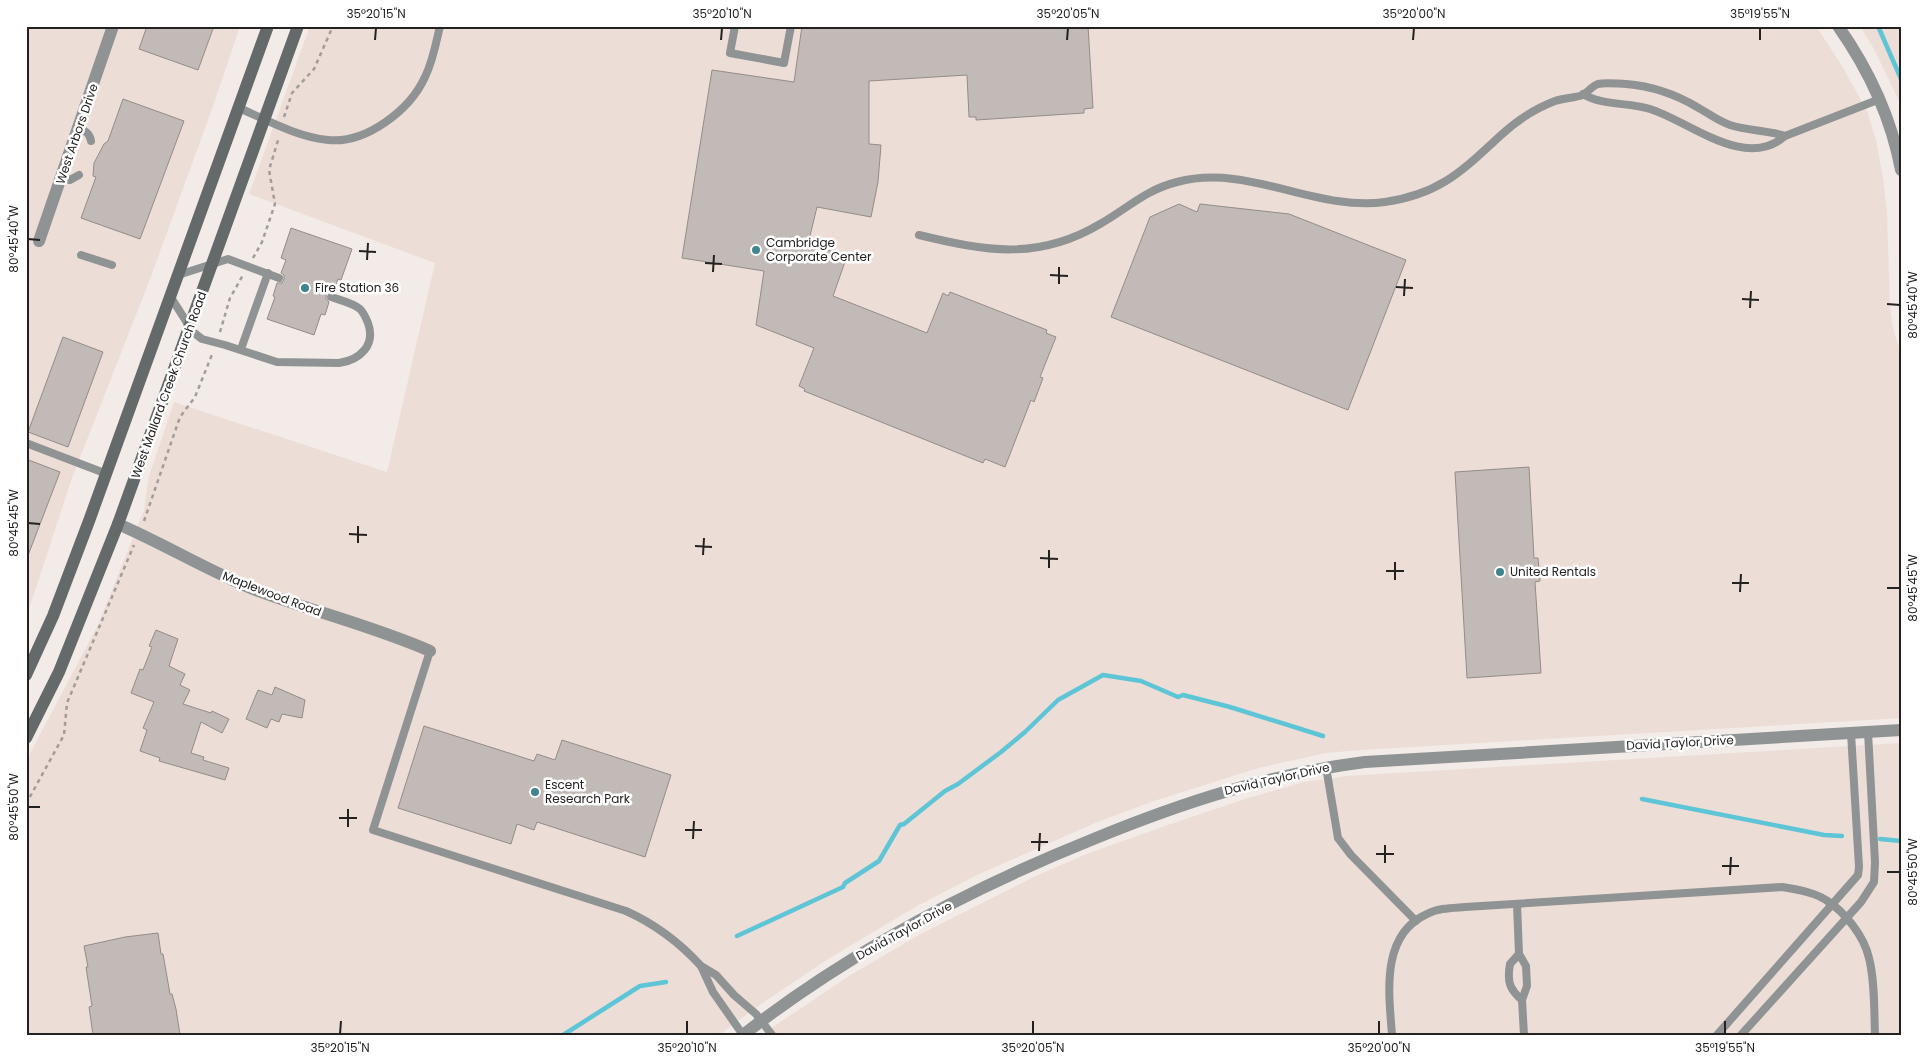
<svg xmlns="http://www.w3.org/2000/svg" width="1927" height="1061" font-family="Poppins,sans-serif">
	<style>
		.built { fill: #edddd7 }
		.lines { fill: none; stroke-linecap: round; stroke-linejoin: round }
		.stream { stroke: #5ec5d6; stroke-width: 4.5 }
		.building { fill: #c1bab7; stroke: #938c89 }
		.path { stroke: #a29c9a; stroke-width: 2.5; stroke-dasharray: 4 4; stroke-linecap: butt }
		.service { stroke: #8f9394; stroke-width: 8 }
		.minor { stroke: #8f9394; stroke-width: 12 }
		.tertiary { stroke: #8f9394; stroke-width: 12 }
		.secondary { stroke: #64696a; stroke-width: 12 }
		.ticks { fill: none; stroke: #242221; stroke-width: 2 }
		.poi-dot { fill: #3f8490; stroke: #fff; stroke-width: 2 }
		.labels { text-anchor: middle; stroke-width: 5; stroke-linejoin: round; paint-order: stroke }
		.street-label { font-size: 12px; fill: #242221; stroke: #fff }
		.poi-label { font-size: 12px; fill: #242221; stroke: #fff; text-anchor: start }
		.neatline { fill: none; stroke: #242221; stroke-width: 2 }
		.ticks-label { font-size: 12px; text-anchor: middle; fill: #242221 }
	</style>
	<rect width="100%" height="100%" fill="#f2ebe7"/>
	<!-- built -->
	<g class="built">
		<polygon points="26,26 240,26 212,109 150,279 72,478 26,618"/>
		<polygon points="310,26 1816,26 1842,66 1867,111 1876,140 1883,178 1887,213 1890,306 1893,328 1901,354 1901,718 1360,750 1326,753 1258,768 1154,801 1095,823 977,875 917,906 828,959 764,1002 719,1035 26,1035 26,761 98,625 144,510 147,487 150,473 174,402 387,472 435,263 249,194"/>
		<polygon points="1860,26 1901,26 1901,105 1874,49"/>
		<polygon points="1901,743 1901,1035 761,1035 849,976 919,935 1036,876 1089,853 1165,826 1248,798 1304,782 1347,776"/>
	</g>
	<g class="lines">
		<!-- stream -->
		<g class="stream">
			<polyline points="1878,26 1901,79"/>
			<polyline points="1642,799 1824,835 1842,836"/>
			<polyline points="1880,839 1901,841"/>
			<polyline points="737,936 843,887 845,883 879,861 900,825 904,824 945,791 958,784 1001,752 1025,732 1058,700 1103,675 1141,681 1178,697 1183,695 1230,707 1323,736"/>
			<polyline points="563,1035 640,986 666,982"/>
		</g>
	</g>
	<!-- building -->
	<g class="building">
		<polygon points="147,26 214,26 198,70 139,49"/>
		<polygon points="802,26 1088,26 1093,108 1084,109 1084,113 976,120 976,117 969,117 967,75 869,81 869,144 881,145 878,182 871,217 817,207 808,244 847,256 833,296 927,333 943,293 948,296 950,292 1047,330 1046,333 1056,337 1040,377 1043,378 1034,402 1031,400 1005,467 985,459 983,463 804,391 805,389 799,386 814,348 756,325 764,271 682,258 712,70 794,82"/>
		<polygon points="123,99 184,121 140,239 81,218 96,177 93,176 94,163 104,144 108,141"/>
		<polygon points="1179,204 1197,212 1200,204 1289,214 1406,260 1348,410 1111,317 1150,217"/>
		<polygon points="291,228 352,249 341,280 338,279 333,292 329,292 326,295 326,299 329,302 325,315 321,314 314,335 267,319 275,297 273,296 277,283 282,283 284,279 284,275 281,273 286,260 281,258"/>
		<polygon points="63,337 103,352 68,447 28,432"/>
		<polygon points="26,459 60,472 27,558 26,557"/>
		<polygon points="1529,467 1534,558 1538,558 1540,581 1535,582 1541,673 1467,678 1455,472"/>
		<polygon points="156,630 178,639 169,666 185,674 180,685 190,690 183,704 211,713 212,711 229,719 222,733 201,722 191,753 204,757 203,760 229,768 225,780 159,761 160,758 140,751 147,730 143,728 154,702 131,693 140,669 143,670 152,647 149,646"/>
		<polygon points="275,687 305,700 302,718 282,714 279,722 271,719 267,728 246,719 258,690 272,695"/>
		<polygon points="424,726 534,761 537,754 555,760 562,740 671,775 645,857 537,822 534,830 517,824 511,844 398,808"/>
		<polygon points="158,933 161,954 163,954 170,994 172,994 176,1009 180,1035 93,1035 89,1007 92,1006 86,967 88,967 84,946 125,937"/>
	</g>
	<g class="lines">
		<!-- path -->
		<g class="path">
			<polyline points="284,117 292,93 314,69 333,26"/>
			<polyline points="253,258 262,242 275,204 269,170 279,137"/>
			<polyline points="220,332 230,298 243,275"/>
			<polyline points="144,521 180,417 195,397 213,352"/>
			<polyline points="26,804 64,735 67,703 134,545"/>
		</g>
		<!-- service -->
		<g class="service">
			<polyline points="735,26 730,53 784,63 791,26"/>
			<path d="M239,108C267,120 297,137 328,140C366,144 410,110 425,77C433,61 436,43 440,26"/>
			<path d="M79,128C86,131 90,134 91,141"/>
			<polyline points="1785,136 1880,99"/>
			<polyline points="62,178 70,180 79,175"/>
			<path d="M919,235C985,251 1038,261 1100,224C1128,208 1145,190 1177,182C1248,163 1316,212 1385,202C1440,194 1462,171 1500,136C1517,120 1534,109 1555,101C1564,98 1574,98 1583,95C1588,92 1592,86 1598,84C1607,82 1618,84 1626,84C1651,86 1675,94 1697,107C1708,113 1718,121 1730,125C1748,131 1767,130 1785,136C1745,171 1689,121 1650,109C1627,102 1603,106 1583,94"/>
			<polyline points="81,255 112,265"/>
			<polyline points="178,275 228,259 279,278"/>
			<path d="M170,296L193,332L202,339L225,345L277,362L339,363C360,360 376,345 368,323C366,318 364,313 360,309C353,303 340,300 331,297"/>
			<polyline points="241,349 268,273"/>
			<polyline points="26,443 107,474"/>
			<path d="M430,651L373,830L626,911C655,924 680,943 701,966"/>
			<polyline points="1326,767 1338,838 1351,855 1416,921"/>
			<polyline points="1517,904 1519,954"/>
			<path d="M1522,1000C1509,989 1507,981 1510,964L1519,954L1526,966L1527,986L1522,1000L1524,1035"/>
			<polyline points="743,1035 713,992 701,966 716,975 734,995 756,1014 772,1035"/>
			<path d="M1392,1035C1389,994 1380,935 1427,914C1438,908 1452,908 1465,907L1782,887C1796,889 1814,892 1826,900C1845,912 1864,936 1869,958C1875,982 1874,1010 1875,1035"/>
			<polyline points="1717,1035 1858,875 1859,867 1851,733"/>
			<polyline points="1741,1035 1861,902 1874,882 1875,862 1868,732"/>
		</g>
		<!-- minor -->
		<g class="minor">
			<polyline points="39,241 113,26"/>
			<path d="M118,524C164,544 207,570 253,589C311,611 373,626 430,651"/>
		</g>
		<!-- tertiary -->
		<g class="tertiary">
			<path d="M1838,26C1869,70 1891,116 1901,170"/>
			<path d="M743,1035C849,952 971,888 1096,838C1184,802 1270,774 1365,762L1901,730"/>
		</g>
		<!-- secondary -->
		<g class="secondary">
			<polyline points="26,675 53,616 89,521 268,26"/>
			<polyline points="26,738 59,672 118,524 298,26"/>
		</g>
	</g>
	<!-- ticks -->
	<path class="ticks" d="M375,40L376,28M721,40L722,28M1067,40L1068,28M1413,40L1414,28M1760,40V28M28,239L40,240M359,251L376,252M367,260L368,243M705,263L722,264M713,272L714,255M1050,275L1068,276M1059,284V267M1396,287L1413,288M1404,296L1405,279M1742,299L1759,300M1887,304L1900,305M1750,308L1751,291M28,523L40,524M349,534L367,535M358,543V526M695,546L712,547M703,555L704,538M1040,558L1058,559M1049,568V550M1386,571H1404M1395,580V562M1732,583H1749M1887,588H1900M1740,592L1741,574M28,807H40M339,818H357M348,827V809M685,830H702M693,839L694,821M1031,842H1048M1039,851L1040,833M1376,854H1394M1385,863V845M1722,866H1739M1887,872H1900M1730,875L1731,857M340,1034L341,1021M687,1034V1021M1033,1034V1021M1379,1034V1021M1725,1034V1021"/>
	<!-- markers -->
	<g class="poi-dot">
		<circle cx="756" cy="250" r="5"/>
		<circle cx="305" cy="288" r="5"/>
		<circle cx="1500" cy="572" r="5"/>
		<circle cx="535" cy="792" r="5"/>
	</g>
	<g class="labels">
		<!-- street labels -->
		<g class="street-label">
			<text transform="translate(77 134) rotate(-71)" y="4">West Arbors Drive</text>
			<text transform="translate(169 385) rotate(-70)" y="4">West Mallard Creek Church Road</text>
			<text transform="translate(272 594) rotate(21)" y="4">Maplewood Road</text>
			<text transform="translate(1680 743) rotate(-3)" y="4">David Taylor Drive</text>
			<text transform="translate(1277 779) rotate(-13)" y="4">David Taylor Drive</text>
			<text transform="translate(904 931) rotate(-29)" y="4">David Taylor Drive</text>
		</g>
		<!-- poi labels -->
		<g class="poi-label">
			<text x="766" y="247">Cambridge<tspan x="766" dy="14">Corporate Center</tspan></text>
			<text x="315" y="292">Fire Station 36</text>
			<text x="1510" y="576">United Rentals</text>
			<text x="545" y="789">Escent<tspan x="545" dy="14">Research Park</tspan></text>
		</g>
	</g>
	<!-- border -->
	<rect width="1927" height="1061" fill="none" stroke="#ffffff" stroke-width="55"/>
	<rect x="28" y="28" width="1872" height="1006" class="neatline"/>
	<g class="ticks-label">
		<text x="376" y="18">35°20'15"N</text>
		<text x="722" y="18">35°20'10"N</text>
		<text x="1068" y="18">35°20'05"N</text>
		<text x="1414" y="18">35°20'00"N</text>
		<text x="1760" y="18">35°19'55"N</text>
		<text transform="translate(14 239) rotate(-90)" y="4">80°45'40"W</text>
		<text transform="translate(1913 305) rotate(-90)" y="4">80°45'40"W</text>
		<text transform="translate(14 523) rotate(-90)" y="4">80°45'45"W</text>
		<text transform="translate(1913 588) rotate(-90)" y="4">80°45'45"W</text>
		<text transform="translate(14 807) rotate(-90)" y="4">80°45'50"W</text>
		<text transform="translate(1913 872) rotate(-90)" y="4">80°45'50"W</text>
		<text x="340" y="1052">35°20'15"N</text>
		<text x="687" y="1052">35°20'10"N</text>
		<text x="1033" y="1052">35°20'05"N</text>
		<text x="1379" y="1052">35°20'00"N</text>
		<text x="1725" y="1052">35°19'55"N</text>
	</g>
</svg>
